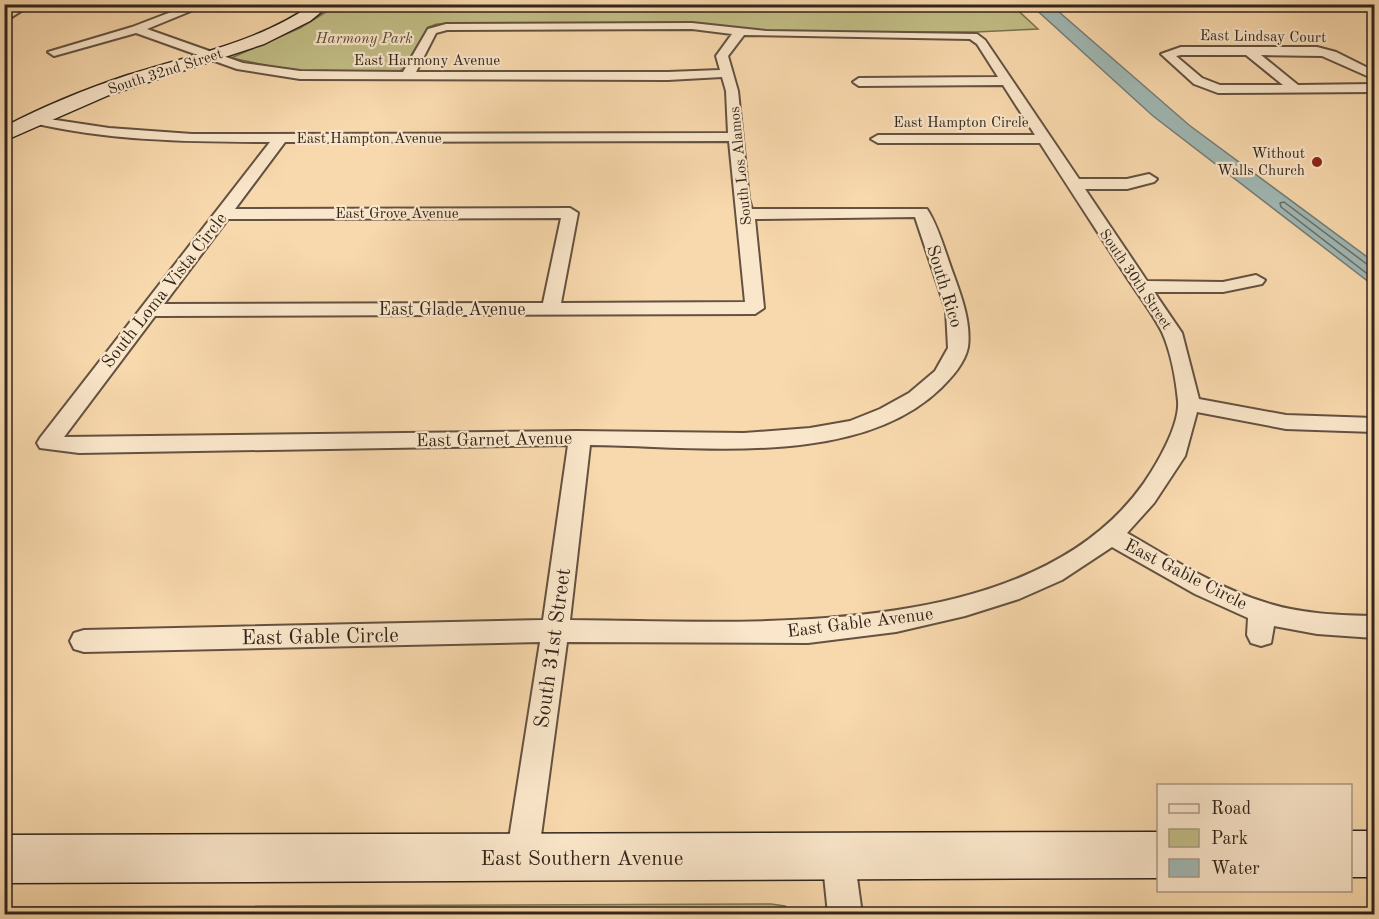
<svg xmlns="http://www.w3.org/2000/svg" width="1379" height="919" font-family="'Old Standard TT',serif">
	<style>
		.green { fill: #c2be86; stroke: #7a7250; stroke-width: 1.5 }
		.water { fill: #a0b8b4; stroke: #747d77; stroke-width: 1.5 }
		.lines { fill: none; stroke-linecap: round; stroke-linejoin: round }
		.shore { stroke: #686e68; stroke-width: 1.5 }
		.street-casing { stroke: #635240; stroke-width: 4 }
		.secondary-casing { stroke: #31251b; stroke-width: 3 }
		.street { fill: #fae6ca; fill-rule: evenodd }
		.secondary { fill: #fae6ca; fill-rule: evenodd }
		.poi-dot { fill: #8f2418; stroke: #fae6ca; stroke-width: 2 }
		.labels { text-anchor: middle; stroke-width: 4.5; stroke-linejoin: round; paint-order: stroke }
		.far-street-label { font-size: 15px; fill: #31251b; stroke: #fae6ca }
		.far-park-label { font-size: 15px; font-style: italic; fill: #554b36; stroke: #fae6ca }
		.far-poi-label { font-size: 15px; fill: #31251b; stroke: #fae6ca; text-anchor: end }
		.street-label { font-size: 18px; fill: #31251b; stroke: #fae6ca }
		.near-street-label { font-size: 21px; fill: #31251b; stroke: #fae6ca }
	</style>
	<rect width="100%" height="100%" fill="#f8d9ad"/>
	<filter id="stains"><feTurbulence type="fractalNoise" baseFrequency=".00333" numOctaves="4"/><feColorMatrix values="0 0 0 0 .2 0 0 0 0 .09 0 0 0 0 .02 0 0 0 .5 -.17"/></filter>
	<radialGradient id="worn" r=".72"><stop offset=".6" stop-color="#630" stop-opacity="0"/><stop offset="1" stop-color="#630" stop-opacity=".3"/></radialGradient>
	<!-- green -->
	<g class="green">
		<polygon points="339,4 1011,4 1038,29 976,32 788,32 681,23 437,24 428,27 404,68 398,72 295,71 231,58 300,28"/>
		<polygon points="771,904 785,906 796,914 4,914 5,907"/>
	</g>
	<!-- water -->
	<polygon class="water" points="1031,5 1051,5 1189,125 1374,262 1374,286 1153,116"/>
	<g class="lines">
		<!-- shore -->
		<polyline class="shore" points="1374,266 1368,265 1284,202 1280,203 1281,207 1374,279"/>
		<!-- street casing -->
		<g class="street-casing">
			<g id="street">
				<polygon points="19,4 32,4 4,22 4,14"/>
				<path d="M192,4H208L147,29L243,63L300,71L403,72L428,29L446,24L692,23L766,31L977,34L985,40L1079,179H1127L1149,174L1157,179L1154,182L1127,189H1085L1147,281L1223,282L1256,275L1265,280L1262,284L1223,292H1154L1182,333L1199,399L1286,415L1374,418V432L1286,429L1197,412L1185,456L1154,503L1127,533C1171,558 1215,587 1264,602C1300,614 1337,615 1374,616V638L1317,634L1274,626L1271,643L1261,646L1251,643L1247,635L1248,618L1195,594L1112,547L1062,580L1019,599L965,616L896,632L808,643L567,642L538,858L534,869L522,874L510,869L506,858L540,642L84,652L74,649L70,641L74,633L84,630L543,620L568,445L79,453L40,448L37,443L40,438L270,142C190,142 108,141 29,122V116L109,128L192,134L728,133L726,91L722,77L668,80L300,79L237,69L136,33L54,56L48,52L132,27ZM692,29L732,34L716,56L720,70L668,72H416L436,33L447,30ZM744,35L970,39L977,44L998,77L859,78L853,82L859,86L1003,85L1035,135H878L871,139L878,143H1040C1068,187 1096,229 1124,273C1136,292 1152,312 1162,332C1171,352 1176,380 1178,401C1180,425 1157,464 1144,483C1030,645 744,621 570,620L590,445C696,446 858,469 941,388C952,377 965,363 968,347C971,323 962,298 954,276C946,255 939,227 927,209H752L749,199L738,91L728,56ZM729,141L745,302L561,303L578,213L570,208L235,209L285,142ZM915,217L946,310L948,348L935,371L909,393L880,409L850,421L810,428L744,433L577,431L64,437L155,316L755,314L764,308L755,219ZM561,218L543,303L164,304L228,219Z"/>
				<path d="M1181,47H1317L1336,52L1374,71V79L1322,56L1261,55L1298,85L1374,84V92L1218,93L1194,84L1161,54ZM1181,55H1246L1283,85H1220L1202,78L1176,56Z"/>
				<polygon points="838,840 850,845 854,856 862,914 828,914 822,856 826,845"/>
			</g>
		</g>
		<!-- secondary casing -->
		<g class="secondary-casing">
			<g id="secondary">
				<path d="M313,4H331L310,21L264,44L109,95L4,141V127C44,106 86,89 128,75C191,55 257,43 313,4Z"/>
				<rect x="1350" y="831" width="24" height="46"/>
				<polygon points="1158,832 1158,878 4,883 4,835"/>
			</g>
		</g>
		<!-- street -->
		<use href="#street" class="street"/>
		<!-- secondary -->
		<use href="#secondary" class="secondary"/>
	</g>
	<!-- markers -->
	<circle class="poi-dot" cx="1317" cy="162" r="6"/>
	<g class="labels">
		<!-- far-street labels -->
		<g class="far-street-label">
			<text transform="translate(1263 36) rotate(1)" y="5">East Lindsay Court</text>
			<text x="427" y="65">East Harmony Avenue</text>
			<text transform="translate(165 71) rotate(-18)" y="5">South 32nd Street</text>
			<text x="961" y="127">East Hampton Circle</text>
			<text x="369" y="143">East Hampton Avenue</text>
			<text transform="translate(740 166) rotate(-96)" y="5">South Los Alamos</text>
			<text x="397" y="218">East Grove Avenue</text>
			<text transform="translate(1136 279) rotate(56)" y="5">South 30th Street</text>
		</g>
		<!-- far-park labels -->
		<g class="far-park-label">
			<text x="364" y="43">Harmony Park</text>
		</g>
		<!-- far-poi labels -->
		<g class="far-poi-label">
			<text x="1305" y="158">Without<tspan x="1305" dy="17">Walls Church</tspan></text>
		</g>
		<!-- street labels -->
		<g class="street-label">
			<text transform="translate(945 286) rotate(73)" y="6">South Rico</text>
			<text transform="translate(164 290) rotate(-52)" y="6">South Loma Vista Circle</text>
			<text x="452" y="315">East Glade Avenue</text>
			<text transform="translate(494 439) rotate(-1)" y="6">East Garnet Avenue</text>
			<text transform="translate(1186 574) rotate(27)" y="6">East Gable Circle</text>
			<text transform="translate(860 622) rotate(-7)" y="6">East Gable Avenue</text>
		</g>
		<!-- near-street labels -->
		<g class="near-street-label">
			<text transform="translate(320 636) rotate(-1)" y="7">East Gable Circle</text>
			<text transform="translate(552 648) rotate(-82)" y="7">South 31st Street</text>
			<text x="582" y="865">East Southern Avenue</text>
		</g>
	</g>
	<!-- margin -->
	<rect width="1379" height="919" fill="none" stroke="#f8d9ad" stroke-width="24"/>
	<rect x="6" y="6" width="1367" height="907" fill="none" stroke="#31251b" stroke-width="3"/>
	<rect x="12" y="12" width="1355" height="895" fill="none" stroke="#31251b" stroke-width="1.5"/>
	<!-- legend -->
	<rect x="1157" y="784" width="195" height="108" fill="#fae6ca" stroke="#aa9984" stroke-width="1.5"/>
	<rect x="1169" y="804" width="30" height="9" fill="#fae6ca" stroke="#aa9984" stroke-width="1.5"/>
	<text x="1211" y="814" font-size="18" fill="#31251b">Road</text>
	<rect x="1169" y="829" width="30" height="18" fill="#c2be86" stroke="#aa9984" stroke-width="1.5"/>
	<text x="1211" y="844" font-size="18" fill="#31251b">Park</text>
	<rect x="1169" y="859" width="30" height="18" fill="#a0b8b4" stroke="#aa9984" stroke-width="1.5"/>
	<text x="1211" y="874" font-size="18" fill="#31251b">Water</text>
	<rect width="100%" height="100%" filter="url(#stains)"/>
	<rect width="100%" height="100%" fill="url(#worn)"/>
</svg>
